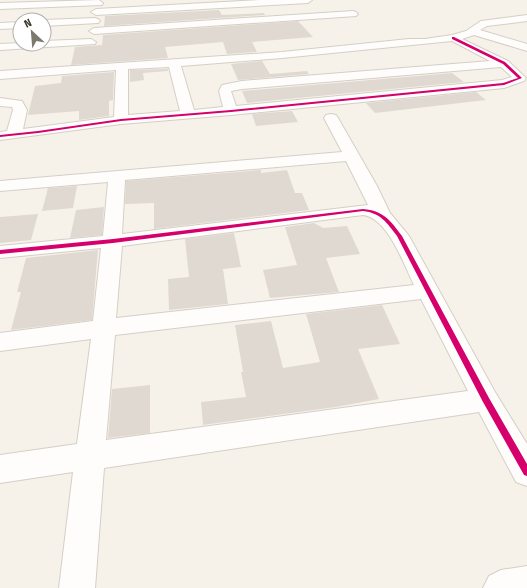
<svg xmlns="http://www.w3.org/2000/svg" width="527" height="588" font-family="'Fira Sans Condensed',sans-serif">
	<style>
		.building { fill: #e0d9d1 }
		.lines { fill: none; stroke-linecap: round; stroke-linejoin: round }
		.minor-casing { stroke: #d4cfc6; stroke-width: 2 }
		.minor { fill: #fefdfc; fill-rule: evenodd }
		.cycleway-casing { stroke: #fff; stroke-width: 2 }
		.cycleway { fill: #d6006c; fill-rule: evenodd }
	</style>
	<rect width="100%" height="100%" fill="#f7f2e9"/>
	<!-- building -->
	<g class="building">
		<polygon points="219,10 222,15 264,13 265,15 104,26 105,16"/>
		<polygon points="298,21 313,37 252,42 257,52 227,54 223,42 165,47 168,58 71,65 75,47 102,45 103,35"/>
		<polygon points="262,61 270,74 307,71 309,74 238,80 231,64"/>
		<polygon points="168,69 168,71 143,73 144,80 130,82 130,70"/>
		<polygon points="114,72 113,100 109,101 109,116 79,120 79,111 28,115 35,86 61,83 62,76"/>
		<polygon points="452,73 464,82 247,103 242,91"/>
		<polygon points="476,92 486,100 375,113 366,103"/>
		<polygon points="292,111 298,122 256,126 252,114"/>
		<polygon points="261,170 261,173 287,170 295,193 302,193 309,210 154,229 154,203 125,204 126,181"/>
		<polygon points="77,186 73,208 42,211 48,188"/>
		<polygon points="104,207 102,235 70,238 76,210"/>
		<polygon points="38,214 31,240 0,243 0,217"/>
		<polygon points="314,223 323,228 347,226 360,254 326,258 339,292 270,298 263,270 297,265 285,227"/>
		<polygon points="234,233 241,267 223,269 228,304 169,310 168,279 189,277 185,239"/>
		<polygon points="98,250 92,320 11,330 21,292 17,292 26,258"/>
		<polygon points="382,305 400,344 358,349 379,399 336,407 203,425 201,402 246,397 241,372 243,372 235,325 271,321 283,368 320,362 306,314"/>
		<polygon points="150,385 150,433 108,438 112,389"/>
	</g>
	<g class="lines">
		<!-- minor casing -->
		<g class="minor-casing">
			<g id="minor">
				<polygon points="99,0 103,3 102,5 0,9 0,3"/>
				<polygon points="260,0 312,0 308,3 96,15 91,12 96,9"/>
				<polygon points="353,11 356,12 358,14 356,16 94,34 89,31 94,28"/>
				<path d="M527,15V21L487,26L480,30L527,44V51L474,35L462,39L508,61L526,78L524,81L504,88L231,115L121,124L0,140V132L7,131L13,110L12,107L0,106V98L22,101L27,110L23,129L114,117L116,70L0,79V71L282,52L409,39H425L452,35L466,31L481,21ZM452,41L490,61L242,81L222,85L219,91L223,107L194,110L181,66L282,58ZM169,67L180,111L128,115V69ZM501,67L512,77L502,80L236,106L231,91L242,89Z"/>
				<polygon points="95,18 98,19 100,21 98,23 44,26 44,20"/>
				<polygon points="20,22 20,28 0,29 0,23"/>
				<polygon points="91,39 96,42 95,44 0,50 0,44 20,43 20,44 44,44 44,41"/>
				<path d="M331,114L336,115L338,118L377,186L390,213L409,236L495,392L527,444V486L516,482L479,412L104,468L95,588H59L73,472L0,483V455L77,444L91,339L0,351V333L93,321L101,248L0,258V246L103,236L108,182L0,191V181L342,152L324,118L326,115ZM346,161L368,205L122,234L125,180ZM363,215C388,218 404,265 414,285L116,318L122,246ZM421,299L468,391L106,440L115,335Z"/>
				<polygon points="527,566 527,588 483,588 489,576 501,570"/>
			</g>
		</g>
		<!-- minor -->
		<use href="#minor" class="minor"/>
		<!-- cycleway casing -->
		<g class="cycleway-casing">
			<g id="cycleway">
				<polygon points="452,37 454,37 505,62 522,78 504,85 231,112 121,121 38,133 0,137 0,135 38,131 121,119 231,110 503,83 518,78 503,64 452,39"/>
				<path d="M363,209C384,211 390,220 402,236L489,398L527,464V476L524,475L483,402L397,236C387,223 381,213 363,211L113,243L0,254V250L113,239Z"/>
			</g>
		</g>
		<!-- cycleway -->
		<use href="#cycleway" class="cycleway"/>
	</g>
	<!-- north arrow -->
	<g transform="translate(32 32) rotate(334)"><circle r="19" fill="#ffffff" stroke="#b1afaa"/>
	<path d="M0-3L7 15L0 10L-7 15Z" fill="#7d786e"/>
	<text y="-6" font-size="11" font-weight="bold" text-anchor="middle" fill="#3c362b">N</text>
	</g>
</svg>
